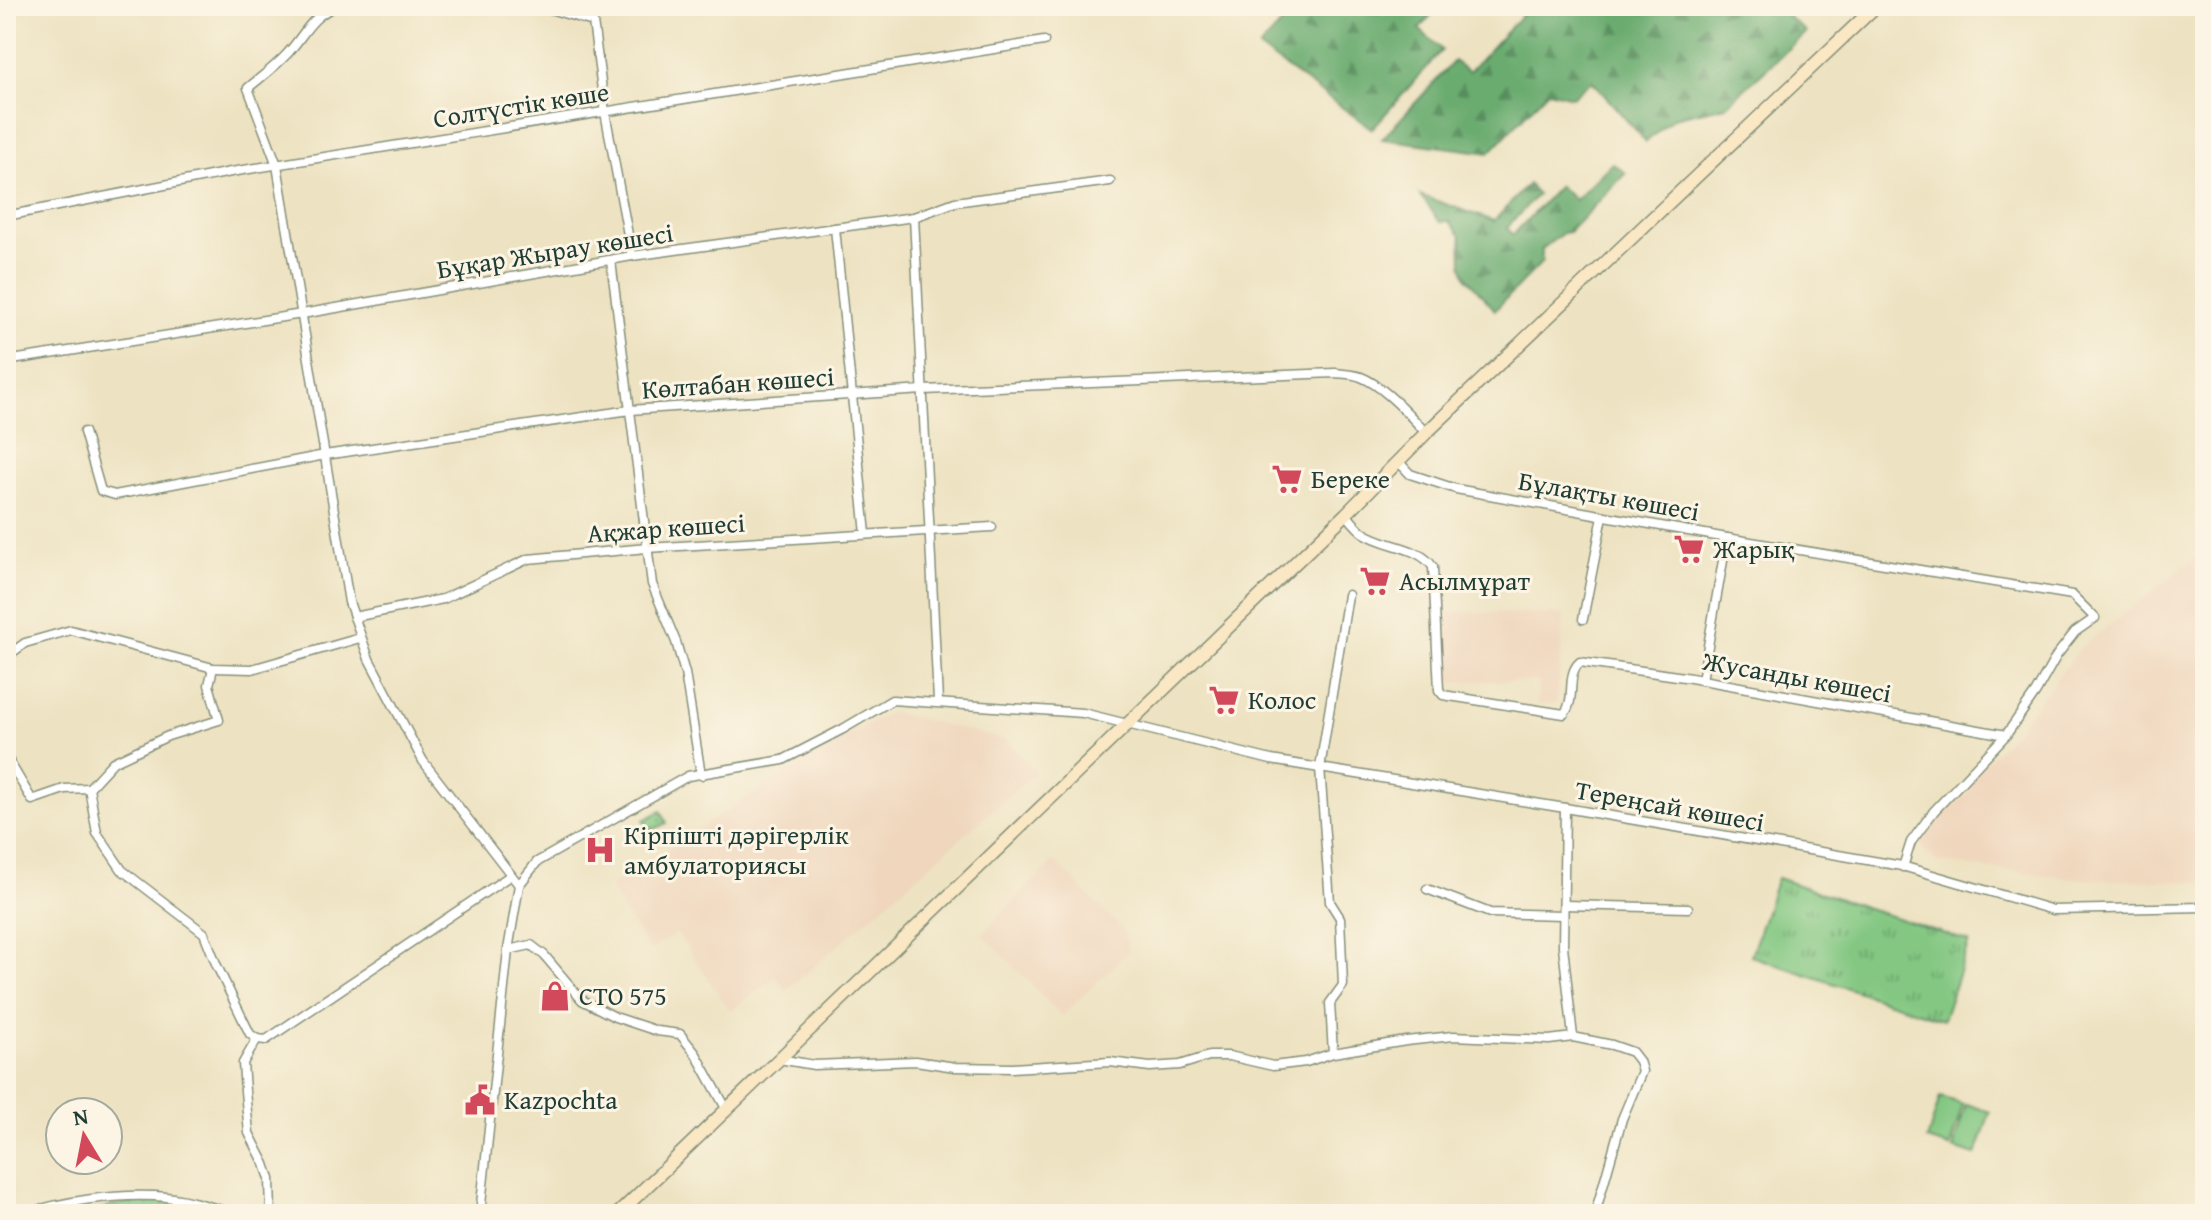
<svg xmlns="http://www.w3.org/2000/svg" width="2211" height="1220" font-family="'Gentium Book Plus',serif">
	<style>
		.built { fill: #efd6bc }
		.grass { fill: url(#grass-tufts); stroke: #51825b; stroke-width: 2 }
		.forest { fill: url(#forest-firs); stroke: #447452; stroke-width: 2 }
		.park { fill: url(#park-dots); stroke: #51825b; stroke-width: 2 }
		.pitch { fill: #83c782; stroke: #51825b; stroke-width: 2 }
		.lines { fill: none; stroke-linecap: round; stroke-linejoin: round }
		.minor-casing { stroke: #86907a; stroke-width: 11 }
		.secondary-casing { stroke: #86907a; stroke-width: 15 }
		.minor { stroke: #fff; stroke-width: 8 }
		.secondary { stroke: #fae7c3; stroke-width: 12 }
		.labels { text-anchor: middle; stroke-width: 6; stroke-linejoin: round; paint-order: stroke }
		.street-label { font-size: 26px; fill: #1f3d34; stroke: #fcf5e5 }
		.poi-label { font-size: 26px; fill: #1f3d34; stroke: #fcf5e5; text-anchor: start }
	</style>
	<defs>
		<pattern id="grass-tufts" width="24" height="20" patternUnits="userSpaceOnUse" patternTransform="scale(2)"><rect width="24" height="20" fill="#83c782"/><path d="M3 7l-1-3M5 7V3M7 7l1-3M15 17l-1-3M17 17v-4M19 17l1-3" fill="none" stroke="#6ba36b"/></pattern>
		<pattern id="forest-firs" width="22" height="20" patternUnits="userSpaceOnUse" patternTransform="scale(2)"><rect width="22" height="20" fill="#6aac70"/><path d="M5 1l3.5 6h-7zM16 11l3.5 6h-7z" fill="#578d5d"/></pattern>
		<pattern id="park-dots" width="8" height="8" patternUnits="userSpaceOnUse" patternTransform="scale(2)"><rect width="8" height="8" fill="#83c782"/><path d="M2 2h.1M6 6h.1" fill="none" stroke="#6ba36b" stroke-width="1.8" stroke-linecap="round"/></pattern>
	</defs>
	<rect width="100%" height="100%" fill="#fcf5e5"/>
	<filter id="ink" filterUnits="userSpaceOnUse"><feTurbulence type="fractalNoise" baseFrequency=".0125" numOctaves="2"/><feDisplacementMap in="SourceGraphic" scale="16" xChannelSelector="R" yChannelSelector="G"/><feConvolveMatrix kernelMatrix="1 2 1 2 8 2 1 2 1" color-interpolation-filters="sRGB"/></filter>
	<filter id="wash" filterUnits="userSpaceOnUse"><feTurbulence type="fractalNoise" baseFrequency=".006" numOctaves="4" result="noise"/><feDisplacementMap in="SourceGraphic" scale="32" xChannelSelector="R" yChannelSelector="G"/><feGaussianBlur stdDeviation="1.8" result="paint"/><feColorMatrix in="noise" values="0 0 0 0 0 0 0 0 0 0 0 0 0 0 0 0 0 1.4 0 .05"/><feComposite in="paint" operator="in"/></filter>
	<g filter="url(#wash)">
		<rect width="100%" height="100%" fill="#ede2c1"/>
		<!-- built -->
		<g class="built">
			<polygon points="2205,550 2205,882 2081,879 1937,862 1925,850 1918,837 1972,789 1969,779 2018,729 2080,648"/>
			<polygon points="1444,612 1564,614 1557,702 1538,705 1538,681 1443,681"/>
			<polygon points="895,713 1005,740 1036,772 787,990 776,977 730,1011 677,933 650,950 609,887 812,756 887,714"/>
			<polygon points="1054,860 1124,932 1129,951 1062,1016 982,934"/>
		</g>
		<!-- grass -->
		<polygon class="grass" points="1777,878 1969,942 1943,1020 1751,956"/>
		<!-- forest -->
		<g class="forest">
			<polygon points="1298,6 1439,6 1419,29 1442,50 1372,129 1259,48"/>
			<polygon points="1530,6 1776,6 1806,32 1726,106 1673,118 1646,142 1592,81 1572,97 1548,91 1489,153 1382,139 1454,61 1469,72"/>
			<polygon points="1612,163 1626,173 1569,232 1563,233 1542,249 1542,262 1495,310 1467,278 1462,264 1461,236 1449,221 1440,222 1420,195 1494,221 1528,184 1538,194 1507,227 1513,235 1559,186 1575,200"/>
		</g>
		<!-- park -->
		<g class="park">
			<polygon points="661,811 667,823 650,831 644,820"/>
			<polygon points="156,1196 223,1214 78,1214"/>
		</g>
		<!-- pitch -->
		<g class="pitch">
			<polygon points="1940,1097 1963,1104 1950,1147 1927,1140"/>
			<polygon points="1966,1104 1990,1112 1976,1155 1953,1148"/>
		</g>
	</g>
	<g filter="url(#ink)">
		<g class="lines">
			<!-- minor casing -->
			<g class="minor-casing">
				<g id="minor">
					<path d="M337,6C311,15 304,36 287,54C275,67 261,77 248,88L277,165L349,602L369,659L423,761L519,885"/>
					<polyline points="540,6 593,22 605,112 632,256"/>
					<polyline points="6,216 231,172 1044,41"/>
					<polyline points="914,217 938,701"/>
					<polyline points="835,228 866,534"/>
					<polyline points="611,261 652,584 676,642 685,673 701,775"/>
					<polyline points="6,361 302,314 632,256 914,217 955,202 1110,181"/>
					<path d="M84,432L101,491L115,495L325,455L630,410L923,390L1335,373C1344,374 1353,374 1361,377C1382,385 1411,416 1426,433"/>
					<polyline points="1398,461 1410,474 1456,489 1727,538 2072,595 2095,618 2075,632 2057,655 2036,692 2006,735 1934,811 1911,842 1903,867"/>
					<path d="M1346,514C1351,520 1357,528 1364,533C1385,547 1419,546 1433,567L1439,690L1443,695L1564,714C1577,699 1565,675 1580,662L1691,678L2006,735"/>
					<polyline points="354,617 443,599 528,559 647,548 992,527"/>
					<polyline points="1583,619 1603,516"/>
					<polyline points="6,657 25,643 71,630 213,668 252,669 360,638"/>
					<polyline points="1702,680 1727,538"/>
					<polyline points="6,756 32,800 64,789 89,788 97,833 122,870 204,933 217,966 250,1034 257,1039 266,1040 511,875"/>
					<polyline points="89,788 113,762 168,736 219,720 209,685 213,668"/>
					<polyline points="1565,808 1563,946 1573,1037"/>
					<polyline points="1427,889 1490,913 1563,915"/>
					<polyline points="1564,905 1688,908"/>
					<polyline points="508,950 531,945 544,955 582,1000 615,1017 657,1031 680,1034 696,1054 727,1110"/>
					<polyline points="257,1039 243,1063 245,1091 249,1133 265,1164 270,1179 271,1214"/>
					<polyline points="1333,1053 1406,1041 1453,1036 1549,1040 1573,1037 1612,1045 1632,1052 1639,1061 1642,1071 1622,1119 1595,1214"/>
					<polyline points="779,1059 814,1065 916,1061 955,1067 1012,1068 1110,1062 1150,1067 1180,1065 1209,1056 1229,1056 1273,1066 1306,1062 1333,1053 1330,1003 1343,985 1340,918 1330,902 1320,768 1348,595"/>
					<path d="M25,1214C62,1201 115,1194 155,1196C181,1197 209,1206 234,1214"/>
					<polyline points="480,1214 508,950 519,885 537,862 688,776 783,760 843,729 892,700 1083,713 1271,760 1565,808 1902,866 2053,910 2205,907"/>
				</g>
			</g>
			<!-- secondary casing -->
			<g class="secondary-casing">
				<polyline id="secondary" points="618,1214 1346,514 1426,433 1876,6"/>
			</g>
			<!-- minor -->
			<use href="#minor" class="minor"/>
			<!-- secondary -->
			<use href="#secondary" class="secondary"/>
		</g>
	</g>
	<!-- icons -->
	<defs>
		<g id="supermarket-bare" transform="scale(2.4)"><path d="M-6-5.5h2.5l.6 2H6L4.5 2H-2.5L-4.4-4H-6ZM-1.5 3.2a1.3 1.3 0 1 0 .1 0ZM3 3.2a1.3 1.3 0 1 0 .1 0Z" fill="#d1495b" stroke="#fcf5e5" stroke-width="2.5" paint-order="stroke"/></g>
		<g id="hospital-bare" transform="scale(2.4)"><path d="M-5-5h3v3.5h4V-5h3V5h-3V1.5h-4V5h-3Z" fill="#d1495b" stroke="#fcf5e5" stroke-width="2.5" paint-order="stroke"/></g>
		<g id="shop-bare" transform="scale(2.4)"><path d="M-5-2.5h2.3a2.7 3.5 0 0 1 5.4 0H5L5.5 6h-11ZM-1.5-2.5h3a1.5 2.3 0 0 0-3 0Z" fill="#d1495b" stroke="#fcf5e5" stroke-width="2.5" paint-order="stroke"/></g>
		<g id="civic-bare" transform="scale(2.4)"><path d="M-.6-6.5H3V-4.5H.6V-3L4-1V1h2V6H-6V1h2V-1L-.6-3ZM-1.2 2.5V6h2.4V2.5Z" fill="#d1495b" stroke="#fcf5e5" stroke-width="2.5" paint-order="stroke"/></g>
	</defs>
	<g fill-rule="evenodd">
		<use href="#supermarket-bare" x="1287" y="479"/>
		<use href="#supermarket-bare" x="1689" y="549"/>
		<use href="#supermarket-bare" x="1375" y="581"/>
		<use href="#supermarket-bare" x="1224" y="700"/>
		<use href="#hospital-bare" x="600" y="850"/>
		<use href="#shop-bare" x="555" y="996"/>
		<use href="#civic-bare" x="480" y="1100"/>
	</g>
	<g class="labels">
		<!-- street labels -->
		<g class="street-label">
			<text transform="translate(521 105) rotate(-9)" y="9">Солтүстік көше</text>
			<text transform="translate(555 251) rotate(-9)" y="9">Бұқар Жырау көшесі</text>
			<text transform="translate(738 383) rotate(-4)" y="9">Көлтабан көшесі</text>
			<text transform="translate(1609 496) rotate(10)" y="9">Бұлақты көшесі</text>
			<text transform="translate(666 528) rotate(-4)" y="9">Ақжар көшесі</text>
			<text transform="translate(1797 677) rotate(10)" y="9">Жусанды көшесі</text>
			<text transform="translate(1670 806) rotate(10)" y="9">Тереңсай көшесі</text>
		</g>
		<!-- poi labels -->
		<g class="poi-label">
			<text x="1311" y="488">Береке</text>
			<text x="1713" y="558">Жарық</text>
			<text x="1399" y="590">Асылмұрат</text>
			<text x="1248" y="709">Колос</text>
			<text x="624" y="844">Кірпішті дәрігерлік<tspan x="624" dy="30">амбулаториясы</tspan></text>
			<text x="579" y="1005">СТО 575</text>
			<text x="504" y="1109">Kazpochta</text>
		</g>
	</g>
	<!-- margin -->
	<rect width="2211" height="1220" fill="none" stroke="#fcf5e5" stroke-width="32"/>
	<!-- north arrow -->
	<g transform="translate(84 1136) rotate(350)"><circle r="38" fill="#fcf5e5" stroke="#a4ab9e" stroke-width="2"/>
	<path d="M0-6L14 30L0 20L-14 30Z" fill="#d1495b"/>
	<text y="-12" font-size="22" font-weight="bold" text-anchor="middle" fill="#1f3d34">N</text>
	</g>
</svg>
